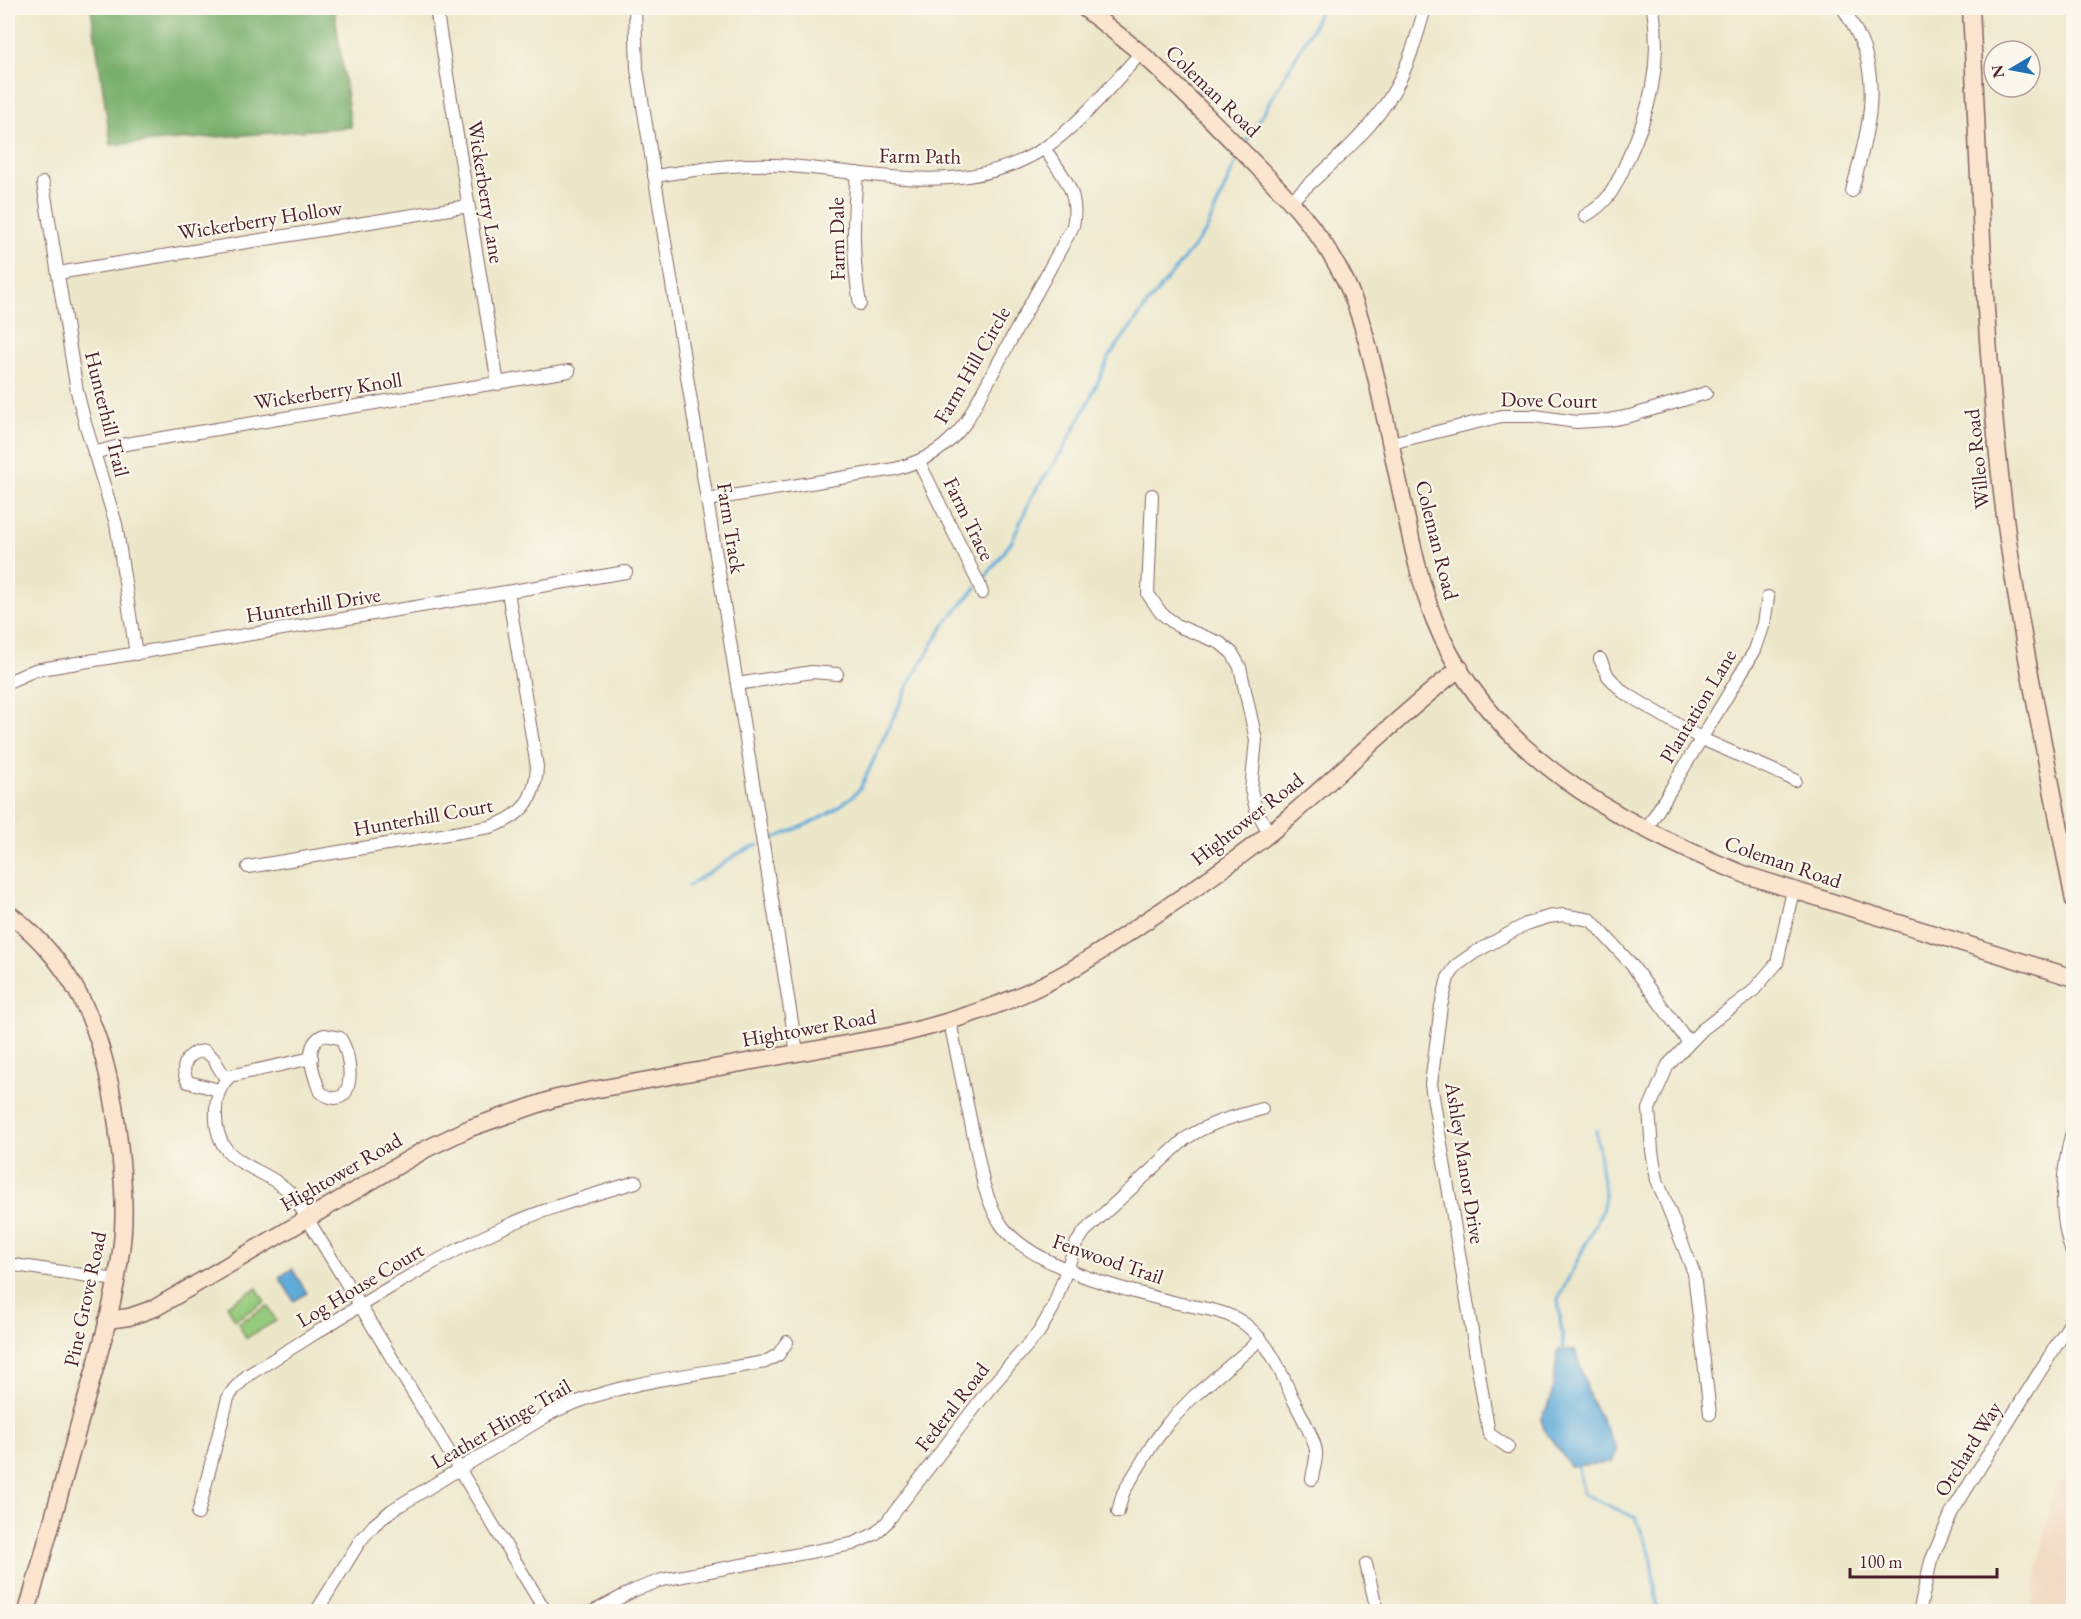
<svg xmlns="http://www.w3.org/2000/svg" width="2081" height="1619" font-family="'EB Garamond',serif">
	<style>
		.built { fill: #f1d5bd }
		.green { fill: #95cb7c; stroke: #707554; stroke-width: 1.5 }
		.forest { fill: #78af6c; stroke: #61674c; stroke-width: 1.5 }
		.water { fill: #61abd9; stroke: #566582; stroke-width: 1.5 }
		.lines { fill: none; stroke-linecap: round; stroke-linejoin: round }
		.stream { stroke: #61abd9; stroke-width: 3 }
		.street-casing { stroke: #836563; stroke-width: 14 }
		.secondary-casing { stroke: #836563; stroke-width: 19 }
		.street { stroke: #fff; stroke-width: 12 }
		.secondary { stroke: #fce5cf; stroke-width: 16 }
		.labels { text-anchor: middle; stroke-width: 4.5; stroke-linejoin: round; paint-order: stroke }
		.street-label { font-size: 21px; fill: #4a1f2b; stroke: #fbf7ec }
	</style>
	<rect width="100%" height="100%" fill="#fbf7ec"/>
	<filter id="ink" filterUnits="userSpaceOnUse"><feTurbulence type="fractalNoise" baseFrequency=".0167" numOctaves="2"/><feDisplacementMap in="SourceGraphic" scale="12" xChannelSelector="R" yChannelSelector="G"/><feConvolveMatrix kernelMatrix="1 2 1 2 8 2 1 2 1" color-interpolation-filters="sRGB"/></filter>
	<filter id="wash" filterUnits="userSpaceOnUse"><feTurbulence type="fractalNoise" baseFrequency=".008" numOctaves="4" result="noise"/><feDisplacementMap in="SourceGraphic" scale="24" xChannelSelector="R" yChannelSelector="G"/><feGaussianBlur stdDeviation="1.35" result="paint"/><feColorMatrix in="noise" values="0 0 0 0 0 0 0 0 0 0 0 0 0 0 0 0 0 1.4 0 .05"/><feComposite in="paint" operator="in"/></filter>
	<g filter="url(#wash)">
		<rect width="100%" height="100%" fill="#ede7ca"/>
		<!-- built -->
		<polygon class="built" points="2073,1475 2073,1611 2031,1611 2054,1485"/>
		<!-- green -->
		<g class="green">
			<polygon points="257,1288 265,1302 235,1320 227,1305"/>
			<polygon points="268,1306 276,1321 246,1338 238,1323"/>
		</g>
		<!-- forest -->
		<polygon class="forest" points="91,8 334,8 351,127 111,145"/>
		<!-- water -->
		<g class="water">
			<polygon points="292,1269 307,1293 294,1301 279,1277"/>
			<polygon points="1558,1350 1575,1350 1590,1398 1617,1449 1612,1463 1570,1466 1544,1429 1541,1418 1551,1400"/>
		</g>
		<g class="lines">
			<!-- stream -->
			<g class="stream">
				<polyline points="1244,146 1313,27 1320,8"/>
				<polyline points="983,580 1012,541 1032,496 1064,448 1090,399 1110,355 1147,305 1206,231 1238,157"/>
				<path d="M767,841C800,828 835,815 860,789L910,682L946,622L976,588"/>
				<polyline points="688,886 739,853 758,845"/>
				<polyline points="1564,1353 1558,1299 1602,1211 1605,1197 1596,1130"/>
				<polyline points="1577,1464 1584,1494 1636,1518 1650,1553 1658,1612"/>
			</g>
		</g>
	</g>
	<g filter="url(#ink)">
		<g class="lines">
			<!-- street casing -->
			<g class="street-casing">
				<g id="street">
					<polyline points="436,8 498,384"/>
					<polyline points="635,8 637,69 797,1053"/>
					<path d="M1843,8C1851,21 1859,35 1864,49C1880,97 1864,144 1852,191"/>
					<path d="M857,173C853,219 852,258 860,304"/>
					<path d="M654,176C695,170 735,163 776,165C867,170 961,201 1043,149C1081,124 1110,86 1141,53"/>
					<polyline points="43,183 77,391 85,423 116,524 136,654"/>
					<path d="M1292,200C1328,166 1370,134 1395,89C1409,64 1417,36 1425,8"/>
					<path d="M1585,216C1610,201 1614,189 1626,163C1650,113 1662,63 1653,8"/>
					<polyline points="58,273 468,206"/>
					<polyline points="1391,443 1502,416 1535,416 1576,422 1609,420 1630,416 1706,393"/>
					<polyline points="94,453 126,444 569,371"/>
					<polyline points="919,462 979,584 982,593"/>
					<polyline points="1152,495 1148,594 1161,613 1178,626 1220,643 1232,653 1240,667 1256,740 1251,790 1256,809 1269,833"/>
					<path d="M707,500L895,469C927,460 946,449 966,422L1073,226C1080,191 1062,175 1044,148"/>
					<polyline points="1600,659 1608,676 1623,692 1702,739 1795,780"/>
					<polyline points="8,682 35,670 626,572"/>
					<polyline points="737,684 812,672 837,674"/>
					<polyline points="1646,830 1755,650 1764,624 1768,597"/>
					<path d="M248,867L490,827C521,817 535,801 537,767L508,592"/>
					<path d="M950,1022L984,1186C989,1201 994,1215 1003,1227C1034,1268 1128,1291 1177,1303C1200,1308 1227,1310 1246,1325C1270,1344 1280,1370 1292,1397C1298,1409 1316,1441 1316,1452C1317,1460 1313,1470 1312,1479"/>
					<path d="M324,1035L340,1038C353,1056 358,1117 320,1092C313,1074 302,1044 324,1035Z"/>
					<path d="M312,1058L230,1076C220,1086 216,1096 216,1110C213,1168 260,1162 293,1195L546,1612"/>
					<path d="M219,1090L188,1082C179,1066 187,1052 205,1051L213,1058L226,1079"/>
					<path d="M2074,1125C2062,1164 2057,1219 2074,1257"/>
					<polyline points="8,1264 116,1280"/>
					<polyline points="1710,1414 1694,1273 1657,1180 1652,1151 1649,1109 1668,1065 1703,1029 1752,992 1777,963 1793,890"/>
					<polyline points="1508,1447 1489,1434 1431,1084 1441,1006 1448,978 1457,965 1474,953 1526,924 1548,917 1563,915 1591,920 1631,964 1689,1043"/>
					<polyline points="1118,1512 1123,1493 1152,1445 1169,1422 1194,1396 1261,1339"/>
					<path d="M198,1514L228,1398L234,1389L248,1375C330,1325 411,1270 498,1230C542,1209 589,1196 636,1182"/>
					<polyline points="1366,1564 1374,1598 1379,1612"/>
					<path d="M316,1612L360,1541L374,1525L392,1510L553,1412C619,1381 694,1375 765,1362L778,1355L787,1342"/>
					<path d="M592,1612L635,1590L662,1580L852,1544L875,1534L887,1522L989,1389L1039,1332L1053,1308L1076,1244L1085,1231L1185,1139C1210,1122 1233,1117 1262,1109"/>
					<polyline points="1919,1612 1931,1561 1952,1512 2074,1317"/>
				</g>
			</g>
			<!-- secondary casing -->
			<g class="secondary-casing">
				<g id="secondary">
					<path d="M1084,8C1103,23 1123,38 1142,54C1174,82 1204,113 1233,142C1277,186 1317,224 1345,280C1361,313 1369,349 1378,385C1386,422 1394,460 1402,497C1411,539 1419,580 1434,619C1486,752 1621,825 1746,875L2074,978"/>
					<path d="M1971,8C1980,185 1984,364 2008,540C2025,661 2051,781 2074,901"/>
					<path d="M8,913C85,970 109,1051 119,1142C123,1178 126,1215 121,1251C114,1305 98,1358 83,1410C65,1477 46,1544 27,1612"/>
					<path d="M107,1320L129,1317L155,1308L426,1149L470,1128L553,1099L593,1090L901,1034C955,1021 1008,1004 1058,977C1094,958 1127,933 1161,911C1205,882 1249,852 1289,817C1346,768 1400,715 1460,668"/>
				</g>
			</g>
			<!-- street -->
			<use href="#street" class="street"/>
			<!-- secondary -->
			<use href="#secondary" class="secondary"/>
		</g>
	</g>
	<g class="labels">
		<!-- street labels -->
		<g class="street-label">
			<text transform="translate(1213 91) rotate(44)" y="7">Coleman Road</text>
			<text transform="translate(920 156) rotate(1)" y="7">Farm Path</text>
			<text transform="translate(486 192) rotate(81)" y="7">Wickerberry Lane</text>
			<text transform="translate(260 220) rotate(-9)" y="7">Wickerberry Hollow</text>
			<text transform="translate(837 239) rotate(-91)" y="7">Farm Dale</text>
			<text transform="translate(972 365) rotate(-60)" y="7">Farm Hill Circle</text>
			<text transform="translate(328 391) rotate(-9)" y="7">Wickerberry Knoll</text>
			<text transform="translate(1549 400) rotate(1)" y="7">Dove Court</text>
			<text transform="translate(107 414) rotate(76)" y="7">Hunterhill Trail</text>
			<text transform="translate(1977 459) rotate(-96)" y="7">Willeo Road</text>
			<text transform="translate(969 519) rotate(64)" y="7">Farm Trace</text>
			<text transform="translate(731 528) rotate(81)" y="7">Farm Track</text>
			<text transform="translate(1437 540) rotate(76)" y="7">Coleman Road</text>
			<text transform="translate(313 605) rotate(-9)" y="7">Hunterhill Drive</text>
			<text transform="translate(1698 706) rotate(-59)" y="7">Plantation Lane</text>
			<text transform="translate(423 817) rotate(-10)" y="7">Hunterhill Court</text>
			<text transform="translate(1247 819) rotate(-38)" y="7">Hightower Road</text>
			<text transform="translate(1783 862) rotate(19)" y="7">Coleman Road</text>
			<text transform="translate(809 1028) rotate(-10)" y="7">Hightower Road</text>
			<text transform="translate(1465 1163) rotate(81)" y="7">Ashley Manor Drive</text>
			<text transform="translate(341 1172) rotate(-30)" y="7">Hightower Road</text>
			<text transform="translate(1108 1259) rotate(19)" y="7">Fenwood Trail</text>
			<text transform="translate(360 1285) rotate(-31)" y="7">Log House Court</text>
			<text transform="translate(85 1299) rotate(-78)" y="7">Pine Grove Road</text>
			<text transform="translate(952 1407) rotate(-52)" y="7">Federal Road</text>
			<text transform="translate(501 1424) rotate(-30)" y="7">Leather Hinge Trail</text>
			<text transform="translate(1968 1449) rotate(-58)" y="7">Orchard Way</text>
		</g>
	</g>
	<!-- margin -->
	<rect width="2081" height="1619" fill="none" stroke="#fbf7ec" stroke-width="30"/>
	<!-- north arrow -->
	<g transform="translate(2012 69) rotate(260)"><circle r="28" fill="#fbf7ec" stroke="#b4a19f" stroke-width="1.5"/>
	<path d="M0-4.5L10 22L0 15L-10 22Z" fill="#1f6fb2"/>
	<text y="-9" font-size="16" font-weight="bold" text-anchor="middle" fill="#4a1f2b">N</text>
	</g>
	<!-- scale -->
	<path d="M1850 1568v9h147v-9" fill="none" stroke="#4a1f2b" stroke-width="3"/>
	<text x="1859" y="1568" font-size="18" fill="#4a1f2b" stroke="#fbf7ec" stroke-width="4.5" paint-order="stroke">100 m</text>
</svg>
